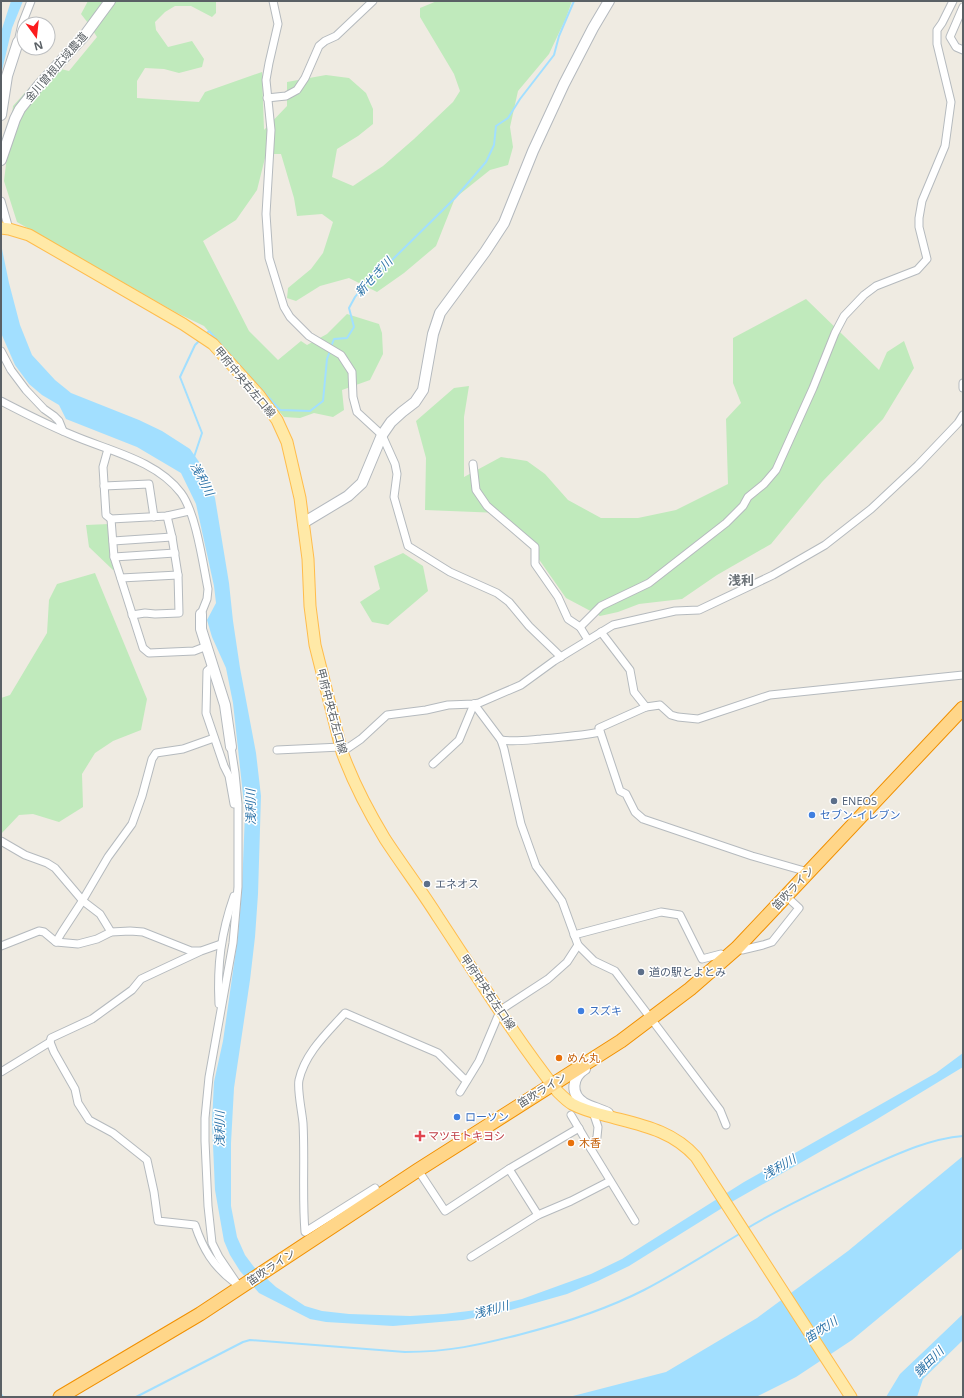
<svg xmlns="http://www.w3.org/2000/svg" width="964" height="1398" font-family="'Open Sans','Noto Sans JP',sans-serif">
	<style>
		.green { fill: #c0eabc }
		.water { fill: #a2dfff }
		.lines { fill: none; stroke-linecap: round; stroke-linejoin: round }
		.stream { stroke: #a2dfff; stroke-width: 2 }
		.street-casing { stroke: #b5babe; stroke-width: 9 }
		.secondary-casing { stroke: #b4b9be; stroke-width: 12 }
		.primary-casing { stroke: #ffbc4b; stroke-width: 13 }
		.highway-casing { stroke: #f19000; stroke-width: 15 }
		.street { stroke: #fff; stroke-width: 7 }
		.secondary { stroke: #fff; stroke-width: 10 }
		.primary { stroke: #ffe9a7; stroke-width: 11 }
		.highway { stroke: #ffd689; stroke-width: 13 }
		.service-dot { fill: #5c6f8a; stroke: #fff; stroke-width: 1.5 }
		.shop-dot { fill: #3f7fe0; stroke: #fff; stroke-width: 1.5 }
		.food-dot { fill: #e8710a; stroke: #fff; stroke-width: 1.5 }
		.health-dot { fill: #e0444e; stroke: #fff; stroke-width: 1.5 }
		.labels { text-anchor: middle; stroke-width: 3; stroke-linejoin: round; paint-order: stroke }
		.street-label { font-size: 11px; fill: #5a6065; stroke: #fff }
		.service-label { font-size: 11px; fill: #4e5e75; stroke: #fff; text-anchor: start }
		.shop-label { font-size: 11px; fill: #366cbe; stroke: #fff; text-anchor: start }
		.food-label { font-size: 11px; fill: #c56008; stroke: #fff; text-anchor: start }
		.health-label { font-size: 11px; fill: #be3a42; stroke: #fff; text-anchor: start }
		.water-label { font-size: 12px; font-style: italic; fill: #3076aa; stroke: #fff }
		.quarter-label { font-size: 13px; font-weight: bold; fill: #6b7277; stroke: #fff }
	</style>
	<rect width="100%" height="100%" fill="#efebe2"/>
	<!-- green -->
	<g class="green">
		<polygon points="88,1 216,1 216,13 212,17 191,6 175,6 165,12 155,22 156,30 168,47 192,41 204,59 202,67 179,73 164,69 145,68 137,81 137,98 199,102 205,92 262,72 264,130 287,106 287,82 326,75 349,78 366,93 373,109 373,124 358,136 337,149 332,177 353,186 383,166 414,139 453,102 460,91 454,74 420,17 420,8 437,1 572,1 566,18 549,54 518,91 510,127 513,147 508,165 490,170 455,198 436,246 404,273 377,292 349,278 320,286 296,301 287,298 288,288 311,269 323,253 333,222 322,214 297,216 294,198 281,154 266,154 257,190 236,220 203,241 249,331 278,360 301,341 307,345 327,334 347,314 379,324 382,333 383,354 370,380 342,390 344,410 333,417 314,413 300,418 284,417 204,326 177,313 17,222 4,181 13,106 49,66 69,71 97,37 88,23 81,14"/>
		<polygon points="806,299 879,370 887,352 904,341 914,368 883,419 822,482 771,544 717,575 682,599 639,604 618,612 600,616 566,598 538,558 500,513 425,510 426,458 416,421 454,388 469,386 464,417 464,477 501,457 527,461 545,474 568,500 601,518 638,518 676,510 728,484 726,419 741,403 733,383 733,338"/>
		<polygon points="109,524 115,569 113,570 89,547 86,525"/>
		<polygon points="403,553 423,566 428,591 388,625 372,622 360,602 380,589 374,566"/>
		<polygon points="95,573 147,699 141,730 113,741 95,753 82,774 83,807 59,822 33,814 19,815 1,834 1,698 10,695 47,633 49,600 57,584"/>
	</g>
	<!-- water -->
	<g class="water">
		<polygon points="11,1 23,1 12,28 1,75 1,32"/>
		<polygon points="1,244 9,283 20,325 32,355 55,380 71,393 139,420 162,431 190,449 204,469 215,498 229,583 233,621 240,668 256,753 261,796 258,894 255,937 250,980 234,1088 231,1143 231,1206 237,1237 245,1255 254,1267 276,1287 305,1306 322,1311 349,1314 410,1316 444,1314 477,1310 522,1299 591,1274 622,1259 744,1182 936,1073 963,1053 963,1067 874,1121 735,1200 629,1266 598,1281 567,1294 507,1311 463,1320 393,1326 326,1322 310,1319 259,1293 240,1271 230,1255 224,1241 215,1190 212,1122 214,1082 223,1041 238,936 242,889 245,813 233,703 226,668 212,637 207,620 216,603 214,586 196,504 181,473 137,447 66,419 59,405 42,395 29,384 15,365 1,333"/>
		<polygon points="963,1156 963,1248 852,1340 796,1377 756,1397 569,1397 666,1372 757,1318 848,1251"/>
		<polygon points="963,1314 963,1340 923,1379 917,1397 886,1397 900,1374"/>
	</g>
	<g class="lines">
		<!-- stream -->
		<g class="stream">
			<polyline points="206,334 209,331 280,410 310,411 323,401 327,359 330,351"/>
			<polyline points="331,347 334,339 347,338 354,327 349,308 355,297 370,278 387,265 455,198 486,162 494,145 496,126 508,118 520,99 554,55 559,36 574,1"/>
			<polyline points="194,457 202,433 180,377 195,345 200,340"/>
			<path d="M746,1229C782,1207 820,1190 857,1172C891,1157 926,1139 963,1136"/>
			<polyline points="1,1394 3,1397"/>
			<path d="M136,1397L243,1342L250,1340L405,1352C448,1352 480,1345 522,1334C564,1323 605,1310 644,1290C677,1273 709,1252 741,1233"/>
		</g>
		<!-- street casing -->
		<g class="street-casing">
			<g id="street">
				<polyline points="273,1 278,24 269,63 266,80 271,130 266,214 269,258 284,307 290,317 309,336 341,355 352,372 353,397 357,412 382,435 395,464 397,474 394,497 408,546 450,572 497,593 509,602 529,626 561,657"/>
				<polyline points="963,7 950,37 956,47 963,50"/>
				<polyline points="18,42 22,24 31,1"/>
				<polyline points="267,98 286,96 297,90 305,78 319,46 325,41 336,36 373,1"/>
				<polyline points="1,201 9,229"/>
				<polyline points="1,351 11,370 26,390 44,409 54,416 59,421 63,431"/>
				<polyline points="963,383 963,388"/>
				<path d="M1,401C24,413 48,425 72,435C109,451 156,460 181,493C196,513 203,564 208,589L207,599L201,614"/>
				<polyline points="108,449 103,467 106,515 111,519 167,516 189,511"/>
				<polyline points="473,464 476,490 487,506 535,547 535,564 558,597 568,619 580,627 588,640"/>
				<polyline points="104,486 149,484 154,517"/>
				<polyline points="111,519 114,557 143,648 149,653 194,651 207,646"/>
				<polyline points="113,541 172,537"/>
				<polyline points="114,557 175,553"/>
				<polyline points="121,578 178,575"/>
				<polyline points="132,615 145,613 155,614 179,613 178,575 172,537 167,516"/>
				<polyline points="580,627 601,606 649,583 726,523 743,506 748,497 764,484 776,470 813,388 835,333 844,316 864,295 876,286 917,270 927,259 919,227 919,218 922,201 945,146 951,102 937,44 937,30 942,23 953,1"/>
				<polyline points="601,632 630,670 634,692 646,707"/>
				<polyline points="213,666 207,671 206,713 224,766 229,776 234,804"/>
				<polyline points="474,704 501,740 504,749 521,824 536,866 562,901 578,945 594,961 615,971 720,1110 726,1125"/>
				<path d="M501,740C514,742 528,740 541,739C561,737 581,736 600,732"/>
				<polyline points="231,747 235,773 238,804 238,887 233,943 209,1077 205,1118 205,1141 208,1206 212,1243 219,1257 240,1288"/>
				<polyline points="277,750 341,747"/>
				<polyline points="342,752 361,739 387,715 426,710 448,705 474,704 479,703 521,685 554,661 613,625 675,611 699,610 773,575 825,545 871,509 918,465 958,423 963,415"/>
				<polyline points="433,764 459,740 474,704"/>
				<polyline points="1,841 25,855 47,863 55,868 83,901 100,914 111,932"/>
				<polyline points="808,872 752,856 643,819 635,812 626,794 620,791 599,728 646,707 660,705 671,715 678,717 698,719 770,695 963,675"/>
				<polyline points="574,935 661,912 680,915 702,959 721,954 725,959"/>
				<polyline points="56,942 62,932 81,903 108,857 132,824 142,796 152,759 156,753 183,749 214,738"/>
				<polyline points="1,946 39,931 44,932 56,942 78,944 97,939 111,932 130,931 143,932 191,951 199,951"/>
				<polyline points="737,948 742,950 763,945 772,942 799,908 786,896"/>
				<path d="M219,1004C217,965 221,933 234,896"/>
				<polyline points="499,1011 548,979 567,962 578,945"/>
				<path d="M50,1042L54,1052L75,1089L78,1103L89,1120L113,1133L147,1160L154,1192L158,1221L195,1225C203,1249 213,1266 234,1282"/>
				<polyline points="1,1072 50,1042 51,1038 92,1019 132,990 141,979 201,951 221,944"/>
				<polyline points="460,1092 479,1061 498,1016 501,1012"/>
				<polyline points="571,1115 591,1149 597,1137 598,1127 593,1112"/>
				<polyline points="591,1149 635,1221"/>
				<polyline points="509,1169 538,1215"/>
				<polyline points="418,1170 445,1211 509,1169 579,1128"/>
				<path d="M379,1195L375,1188L305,1232C302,1196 305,1159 303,1123C302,1112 297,1089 299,1080C305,1053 327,1033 345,1013L438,1053L463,1078L467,1080"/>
				<polyline points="471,1257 538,1215 571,1201 610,1181"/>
			</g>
		</g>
		<!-- secondary casing -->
		<g class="secondary-casing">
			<g id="secondary">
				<polyline points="1,115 7,76 18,42"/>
				<polyline points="1,160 15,119 20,109 39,85 85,35 110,1"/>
				<polyline points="303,523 348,496 362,483 382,435 391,422 402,412 415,402 423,390 433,334 440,313 485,252 504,223 533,151 564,84 593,28 609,1"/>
				<polyline points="201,614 201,629 225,705 231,747"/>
				<path d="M585,1069C572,1077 570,1094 584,1103C591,1107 600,1109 608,1113"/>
			</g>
		</g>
		<!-- primary casing -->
		<g class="primary-casing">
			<path id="primary" d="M1,228L9,229L29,235L183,324L213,344L259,395L277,420L287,442L300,498L308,559L310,606L315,645L342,752C353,782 368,811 385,839C402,865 421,890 438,917C477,976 514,1036 558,1092C562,1096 567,1101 572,1104C583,1110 595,1113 607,1116C641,1125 672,1130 696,1157L851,1397"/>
		</g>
		<!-- highway casing -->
		<g class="highway-casing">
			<polyline id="highway" points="60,1397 200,1314 418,1170 621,1041 690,989 737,948 963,708"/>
		</g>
		<!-- street -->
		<use href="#street" class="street"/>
		<!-- secondary -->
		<use href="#secondary" class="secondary"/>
		<!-- primary -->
		<use href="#primary" class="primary"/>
		<!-- highway -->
		<use href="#highway" class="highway"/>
	</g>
	<!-- markers -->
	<g class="service-dot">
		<circle cx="834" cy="801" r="4"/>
		<circle cx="427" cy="884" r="4"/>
		<circle cx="641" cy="972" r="4"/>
	</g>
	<g class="shop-dot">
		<circle cx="812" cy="815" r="4"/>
		<circle cx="581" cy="1011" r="4"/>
		<circle cx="457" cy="1117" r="4"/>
	</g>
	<g class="food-dot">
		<circle cx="559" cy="1058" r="4"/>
		<circle cx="571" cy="1143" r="4"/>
	</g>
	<path class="health-dot" d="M418 1130h4v4h4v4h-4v4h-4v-4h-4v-4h4z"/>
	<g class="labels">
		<!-- street labels -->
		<g class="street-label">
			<text transform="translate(56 67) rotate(-49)" y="4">金川曽根広域農道</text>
			<text transform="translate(245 382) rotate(50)" y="4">甲府中央右左口線</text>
			<text transform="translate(332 711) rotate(75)" y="4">甲府中央右左口線</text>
			<text transform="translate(793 888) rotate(-47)" y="4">笛吹ライン</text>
			<text transform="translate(488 992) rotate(56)" y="4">甲府中央右左口線</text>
			<text transform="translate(542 1090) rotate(-32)" y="4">笛吹ライン</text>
			<text transform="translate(271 1267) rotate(-34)" y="4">笛吹ライン</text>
		</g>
		<!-- service labels -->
		<g class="service-label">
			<text x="842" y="805">ENEOS</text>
			<text x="435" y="888">エネオス</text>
			<text x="649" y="976">道の駅とよとみ</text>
		</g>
		<!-- shop labels -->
		<g class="shop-label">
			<text x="820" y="819">セブン-イレブン</text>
			<text x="589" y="1015">スズキ</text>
			<text x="465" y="1121">ローソン</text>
		</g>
		<!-- food labels -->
		<g class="food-label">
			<text x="567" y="1062">めん丸</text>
			<text x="579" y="1147">木香</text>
		</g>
		<!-- health labels -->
		<g class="health-label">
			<text x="428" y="1140">マツモトキヨシ</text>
		</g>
		<!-- water labels -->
		<g class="water-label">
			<text transform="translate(374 277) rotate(-47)" y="4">新せぎ川</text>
			<text transform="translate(202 479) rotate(62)" y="4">浅利川</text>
			<text transform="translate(251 807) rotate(-91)" y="4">浅利川</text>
			<text transform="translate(220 1129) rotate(-90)" y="4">浅利川</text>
			<text transform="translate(779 1167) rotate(-29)" y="4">浅利川</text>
			<text transform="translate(491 1310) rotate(-15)" y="4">浅利川</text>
			<text transform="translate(821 1330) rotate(-33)" y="4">笛吹川</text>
			<text transform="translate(929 1362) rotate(-45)" y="4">鎌田川</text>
		</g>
		<!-- quarter labels -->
		<g class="quarter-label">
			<text x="741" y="585">浅利</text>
		</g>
	</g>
	<!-- border -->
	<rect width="964" height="1398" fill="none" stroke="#5a6065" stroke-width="4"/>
	<!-- north arrow -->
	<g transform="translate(36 36) rotate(165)"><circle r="19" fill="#ffffff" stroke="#bdbfc1"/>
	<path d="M0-3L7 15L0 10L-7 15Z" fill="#fc1c1e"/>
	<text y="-6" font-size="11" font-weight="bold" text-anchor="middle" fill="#5a6065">N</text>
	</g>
</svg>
